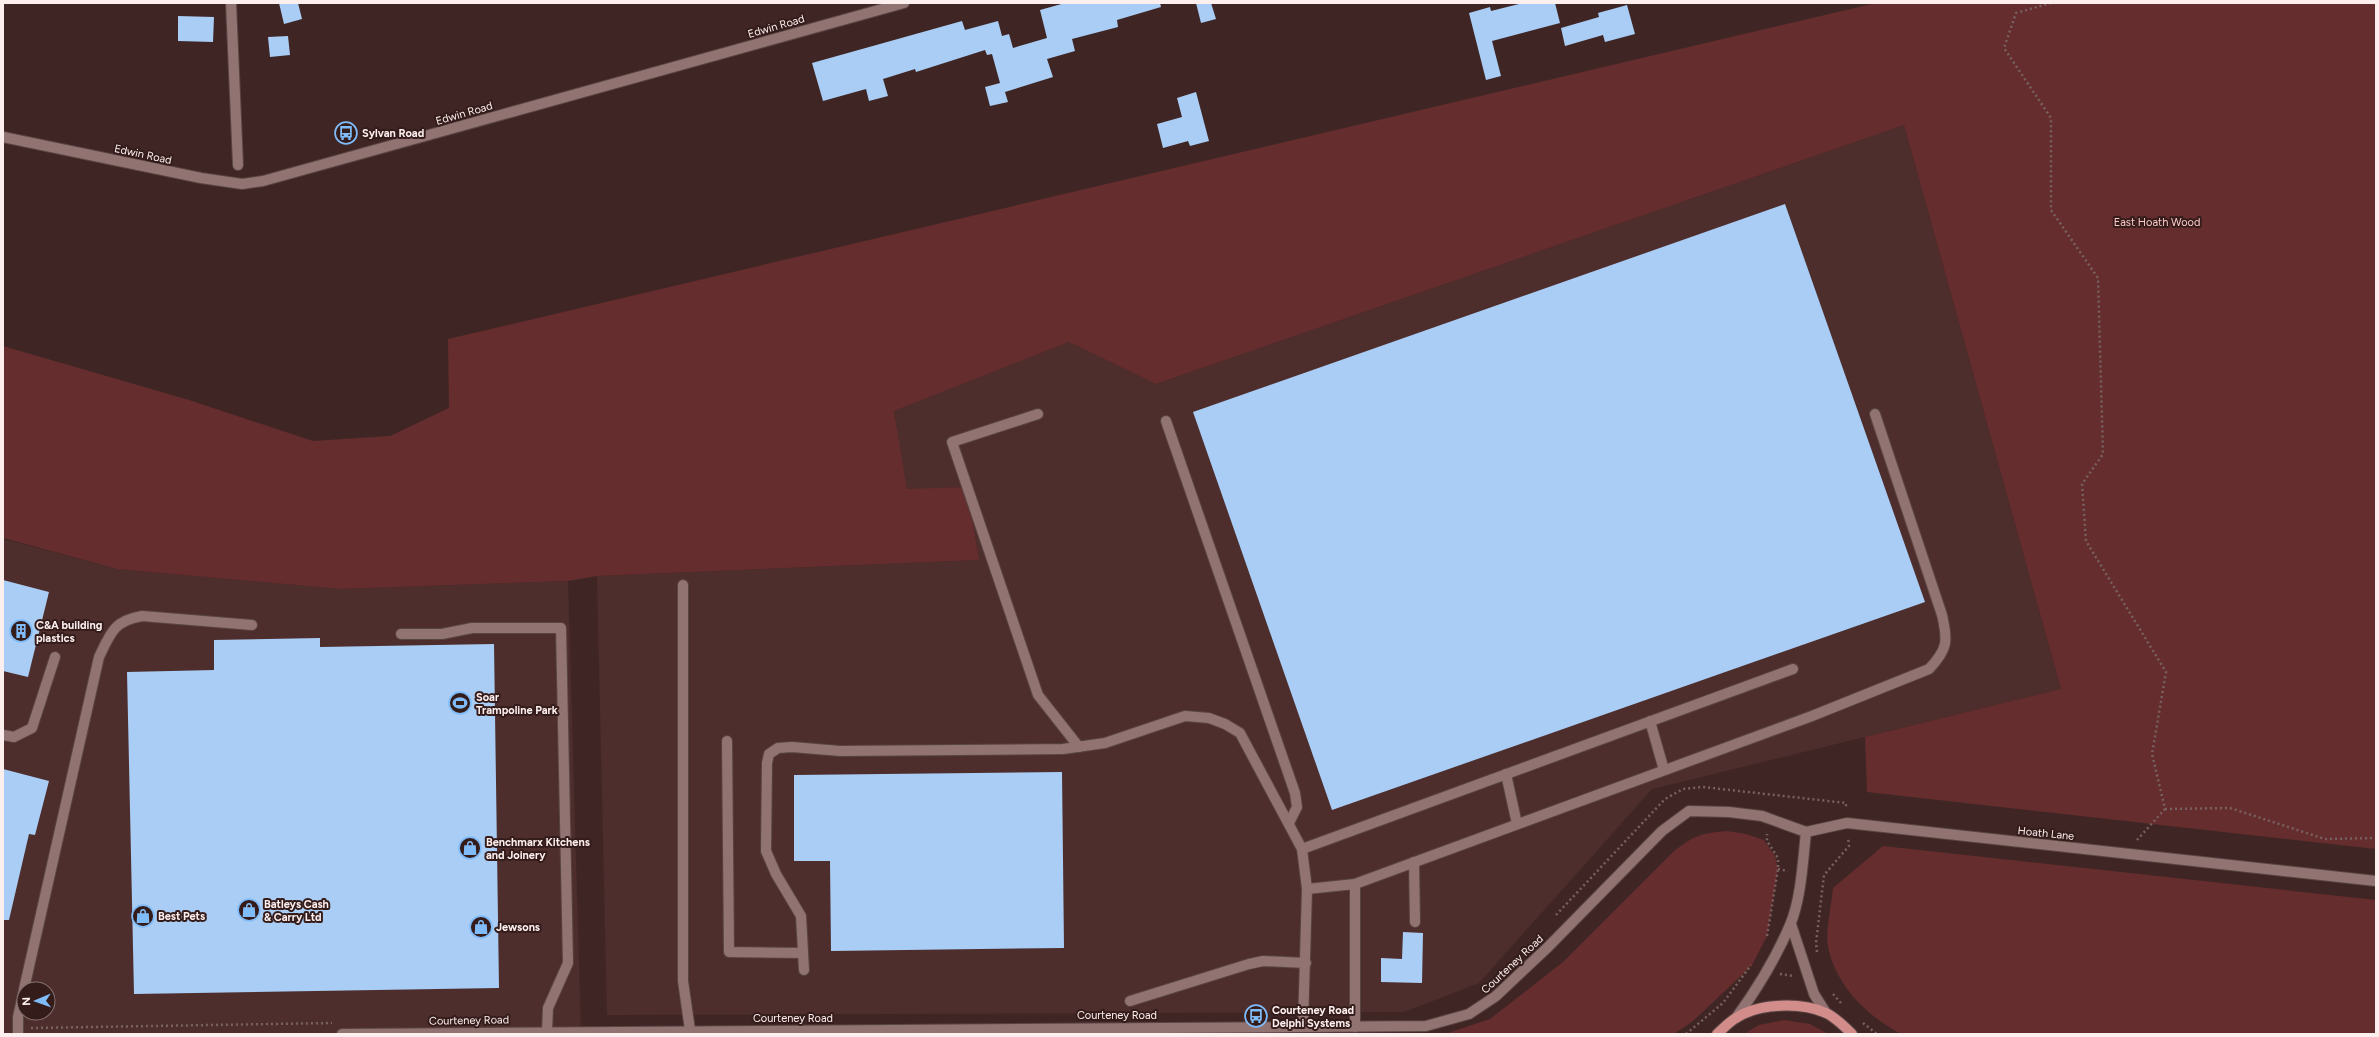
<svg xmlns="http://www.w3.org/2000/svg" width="2379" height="1037" font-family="Figtree,sans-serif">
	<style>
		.built { fill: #4e2e2d; fill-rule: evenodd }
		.green { fill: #652d2d }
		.building { fill: #a9cdf5 }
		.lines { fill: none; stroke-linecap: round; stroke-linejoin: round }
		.minor-casing { stroke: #594444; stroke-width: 12 }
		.major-casing { stroke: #594444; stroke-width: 12 }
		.path { stroke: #786261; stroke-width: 2.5; stroke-dasharray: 2 3; stroke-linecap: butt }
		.minor { stroke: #917371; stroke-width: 10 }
		.major { stroke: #d28c89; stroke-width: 10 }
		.labels { text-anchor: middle; stroke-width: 4; stroke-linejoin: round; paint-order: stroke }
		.street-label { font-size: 11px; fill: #fdefee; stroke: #341c1b }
		.poi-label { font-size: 11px; font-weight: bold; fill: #fdefee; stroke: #341c1b; text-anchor: start }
		.park-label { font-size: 11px; fill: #fccac7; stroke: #341c1b }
	</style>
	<rect width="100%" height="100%" fill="#3f2625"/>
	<!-- built -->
	<g class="built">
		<polygon points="1904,125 2061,689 1652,789 1479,983 1404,1012 607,1015 597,576 979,560 967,487 907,490 894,411 1069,342 1156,384"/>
		<path d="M3,539L117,569L340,589L568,581L581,1034H3ZM24,989H48V1013H24Z"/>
	</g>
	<!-- green -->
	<g class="green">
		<polygon points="1876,3 2376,3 2376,849 1867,792 1865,737 2061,689 1904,125 1156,384 1069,342 894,411 907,489 967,487 979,560 597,576 568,581 340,589 117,569 3,538 3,346 189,400 313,441 390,436 449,408 448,339"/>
		<path d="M1727,831L1746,834L1764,840L1775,856L1778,869L1767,936L1752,965L1742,975L1693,1021L1674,1034H1445L1490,1019L1563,962L1673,852C1693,836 1701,833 1727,831Z"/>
		<path d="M1883,846L2376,900V1034H1901C1867,1016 1835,985 1828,946C1825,933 1832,902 1833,888Z"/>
		<polygon points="1784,1020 1810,1024 1828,1034 1744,1034 1759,1025"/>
	</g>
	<!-- building -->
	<g class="building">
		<polygon points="279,3 298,3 302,19 284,24"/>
		<polygon points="1065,3 1160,3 1161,7 1117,20 1118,27 1072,39 1075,51 1047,59 1053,77 1005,92 1008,102 990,106 985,87 1000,83 992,54 987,55 985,50 916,72 915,69 883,79 888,96 869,101 866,89 823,101 812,63 962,21 965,30 998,21 1002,36 1009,34 1013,48 1047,38 1040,10"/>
		<polygon points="1196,3 1211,3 1216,19 1201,23"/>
		<polygon points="1523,3 1555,3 1560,23 1492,41 1501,76 1486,80 1469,13 1490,7 1491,11"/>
		<polygon points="1627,5 1635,34 1605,42 1603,35 1565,46 1561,28 1599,17 1598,13"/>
		<polygon points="178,16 214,17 213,42 178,41"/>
		<polygon points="288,36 290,55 270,57 268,37"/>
		<polygon points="1196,92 1209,141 1190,146 1188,141 1163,148 1157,124 1182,117 1177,98"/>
		<polygon points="1785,204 1925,602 1332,810 1193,412"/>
		<polygon points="3,580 49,592 28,677 3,671"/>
		<polygon points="320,638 320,647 494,644 499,988 134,994 127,672 214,670 214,640"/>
		<polygon points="3,769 49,781 35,835 29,834 9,920 3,920"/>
		<polygon points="1062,772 1064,948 831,951 830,861 794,861 794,775"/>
		<polygon points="1403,932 1423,933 1422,983 1381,982 1381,958 1402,959"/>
	</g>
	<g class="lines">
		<!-- minor casing -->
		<g class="minor-casing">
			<g id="minor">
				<polyline points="231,3 238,165"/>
				<polyline points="3,137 201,178 242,184 263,181 904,3"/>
				<polyline points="1038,414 952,442 1038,695 1079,747"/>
				<polyline points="1166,421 1295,793 1297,807 1289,823"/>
				<polyline points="683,585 683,981 690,1030"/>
				<polyline points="401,634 442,634 472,628 561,628 568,963 548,1008 547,1031"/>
				<polyline points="1650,721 1664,770"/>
				<polyline points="3,735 14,737 32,728 55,657"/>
				<polyline points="727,741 729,952 803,953"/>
				<polyline points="1506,774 1517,824"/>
				<polyline points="1806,832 1847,823 2376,881"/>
				<polyline points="1302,849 1793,669"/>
				<polyline points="1414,862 1415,922"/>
				<path d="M1307,889L1355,884L1812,716L1929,669C1948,649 1948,641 1942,615L1875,414"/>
				<polyline points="1791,924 1814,994 1826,1013"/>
				<polyline points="804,970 801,916 776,874 766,851 767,763 769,754 778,748 792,747 840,751 1063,749 1105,743 1185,716 1209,718 1225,724 1240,733 1302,849 1307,889 1303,1026"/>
				<path d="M24,989L99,657C111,632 114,621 142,616L252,625"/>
				<polyline points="1130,1001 1249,964 1263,961 1306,963"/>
				<path d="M1736,1018C1757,989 1776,958 1790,925C1801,900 1803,860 1806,832"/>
				<polyline points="1355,1027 1355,884"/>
				<polyline points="18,1034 18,1017 24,990"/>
				<polyline points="342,1034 1426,1026 1469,1014 1496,996 1548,947 1662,831 1689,811 1729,812 1762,816 1806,832"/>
			</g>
		</g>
		<!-- major casing -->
		<g class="major-casing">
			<path id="major" d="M1717,1034C1723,1029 1729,1022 1736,1018C1759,1003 1801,1002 1826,1013C1835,1017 1845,1027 1852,1034"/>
		</g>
		<!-- path -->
		<g class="path">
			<polyline points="2051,3 2016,13 2004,48 2051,118 2051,210 2098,278 2103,454 2082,484 2086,541 2166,672 2152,754 2165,809"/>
			<polyline points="2165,809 2230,808 2325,839 2376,838"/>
			<polyline points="2137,840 2165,809"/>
			<polyline points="1778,869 1788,871"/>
			<polyline points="1556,915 1665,799 1683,789 1703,787 1846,803 1846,808"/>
			<polyline points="1767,936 1778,869 1778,858 1767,841 1767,834"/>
			<polyline points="1817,952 1816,943 1824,875 1849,846 1848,837"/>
			<polyline points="1780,974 1793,976"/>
			<polyline points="1833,994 1841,1003"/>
			<polyline points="1863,1023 1877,1034"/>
			<polyline points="31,1028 332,1023"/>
			<polyline points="1686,1034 1723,1003 1751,965"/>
		</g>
		<!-- minor -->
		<use href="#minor" class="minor"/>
		<!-- major -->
		<use href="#major" class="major"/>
	</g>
	<!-- icons -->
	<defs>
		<g id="bus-ring" transform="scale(1.15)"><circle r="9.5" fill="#341c1b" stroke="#81bcfa" stroke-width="1.5"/><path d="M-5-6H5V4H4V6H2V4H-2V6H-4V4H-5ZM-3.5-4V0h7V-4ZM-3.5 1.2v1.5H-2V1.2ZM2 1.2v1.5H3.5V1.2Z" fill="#81bcfa"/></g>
		<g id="building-ring" transform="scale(1.15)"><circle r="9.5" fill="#341c1b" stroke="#81bcfa" stroke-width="1.5"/><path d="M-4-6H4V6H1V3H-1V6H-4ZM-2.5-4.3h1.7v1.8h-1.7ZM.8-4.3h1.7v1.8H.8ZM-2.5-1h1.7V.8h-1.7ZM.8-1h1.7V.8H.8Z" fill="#81bcfa"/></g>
		<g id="stadium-ring" transform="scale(1.15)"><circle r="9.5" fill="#341c1b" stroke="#81bcfa" stroke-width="1.5"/><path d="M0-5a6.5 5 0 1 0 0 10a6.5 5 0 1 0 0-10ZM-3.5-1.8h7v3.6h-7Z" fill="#81bcfa"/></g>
		<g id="shop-ring" transform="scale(1.15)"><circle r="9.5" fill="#341c1b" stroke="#81bcfa" stroke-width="1.5"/><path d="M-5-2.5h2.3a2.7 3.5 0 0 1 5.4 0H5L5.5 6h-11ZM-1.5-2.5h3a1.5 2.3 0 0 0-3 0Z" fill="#81bcfa"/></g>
	</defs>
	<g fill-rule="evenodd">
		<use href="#bus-ring" x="346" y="133"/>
		<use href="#building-ring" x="21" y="631"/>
		<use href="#stadium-ring" x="460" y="703"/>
		<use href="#shop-ring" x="470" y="848"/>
		<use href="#shop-ring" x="249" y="910"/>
		<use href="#shop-ring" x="143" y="916"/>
		<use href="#shop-ring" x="481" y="927"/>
		<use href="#bus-ring" x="1256" y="1016"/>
	</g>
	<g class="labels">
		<!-- street labels -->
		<g class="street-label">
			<text transform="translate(776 26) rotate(-16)" y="4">Edwin Road</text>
			<text transform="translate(464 113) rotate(-16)" y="4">Edwin Road</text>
			<text transform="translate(143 154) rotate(12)" y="4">Edwin Road</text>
			<text transform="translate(2046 833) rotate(6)" y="4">Hoath Lane</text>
			<text transform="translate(1512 964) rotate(-43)" y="4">Courteney Road</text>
			<text x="1117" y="1019">Courteney Road</text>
			<text x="793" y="1022">Courteney Road</text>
			<text transform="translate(469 1020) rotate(-1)" y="4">Courteney Road</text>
		</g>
		<!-- poi labels -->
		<g class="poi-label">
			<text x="362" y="137">Sylvan Road</text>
			<text x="36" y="629">C&amp;A building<tspan x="36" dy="13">plastics</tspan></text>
			<text x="476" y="701">Soar<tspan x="476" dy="13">Trampoline Park</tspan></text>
			<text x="486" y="846">Benchmarx Kitchens<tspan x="486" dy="13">and Joinery</tspan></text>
			<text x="264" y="908">Batleys Cash<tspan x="264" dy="13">&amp; Carry Ltd</tspan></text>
			<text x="158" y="920">Best Pets</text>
			<text x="496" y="931">Jewsons</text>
			<text x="1272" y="1014">Courteney Road<tspan x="1272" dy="13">Delphi Systems</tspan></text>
		</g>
		<!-- park labels -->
		<g class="park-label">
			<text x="2157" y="226">East Hoath Wood</text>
		</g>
	</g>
	<!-- border -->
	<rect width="2379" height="1037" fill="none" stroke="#fdefee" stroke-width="8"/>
	<!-- north arrow -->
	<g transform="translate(36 1001) rotate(268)"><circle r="19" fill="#341c1b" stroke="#84706f"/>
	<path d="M0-3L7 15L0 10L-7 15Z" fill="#81bcfa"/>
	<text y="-6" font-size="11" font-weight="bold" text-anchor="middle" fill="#fdefee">N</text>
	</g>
</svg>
